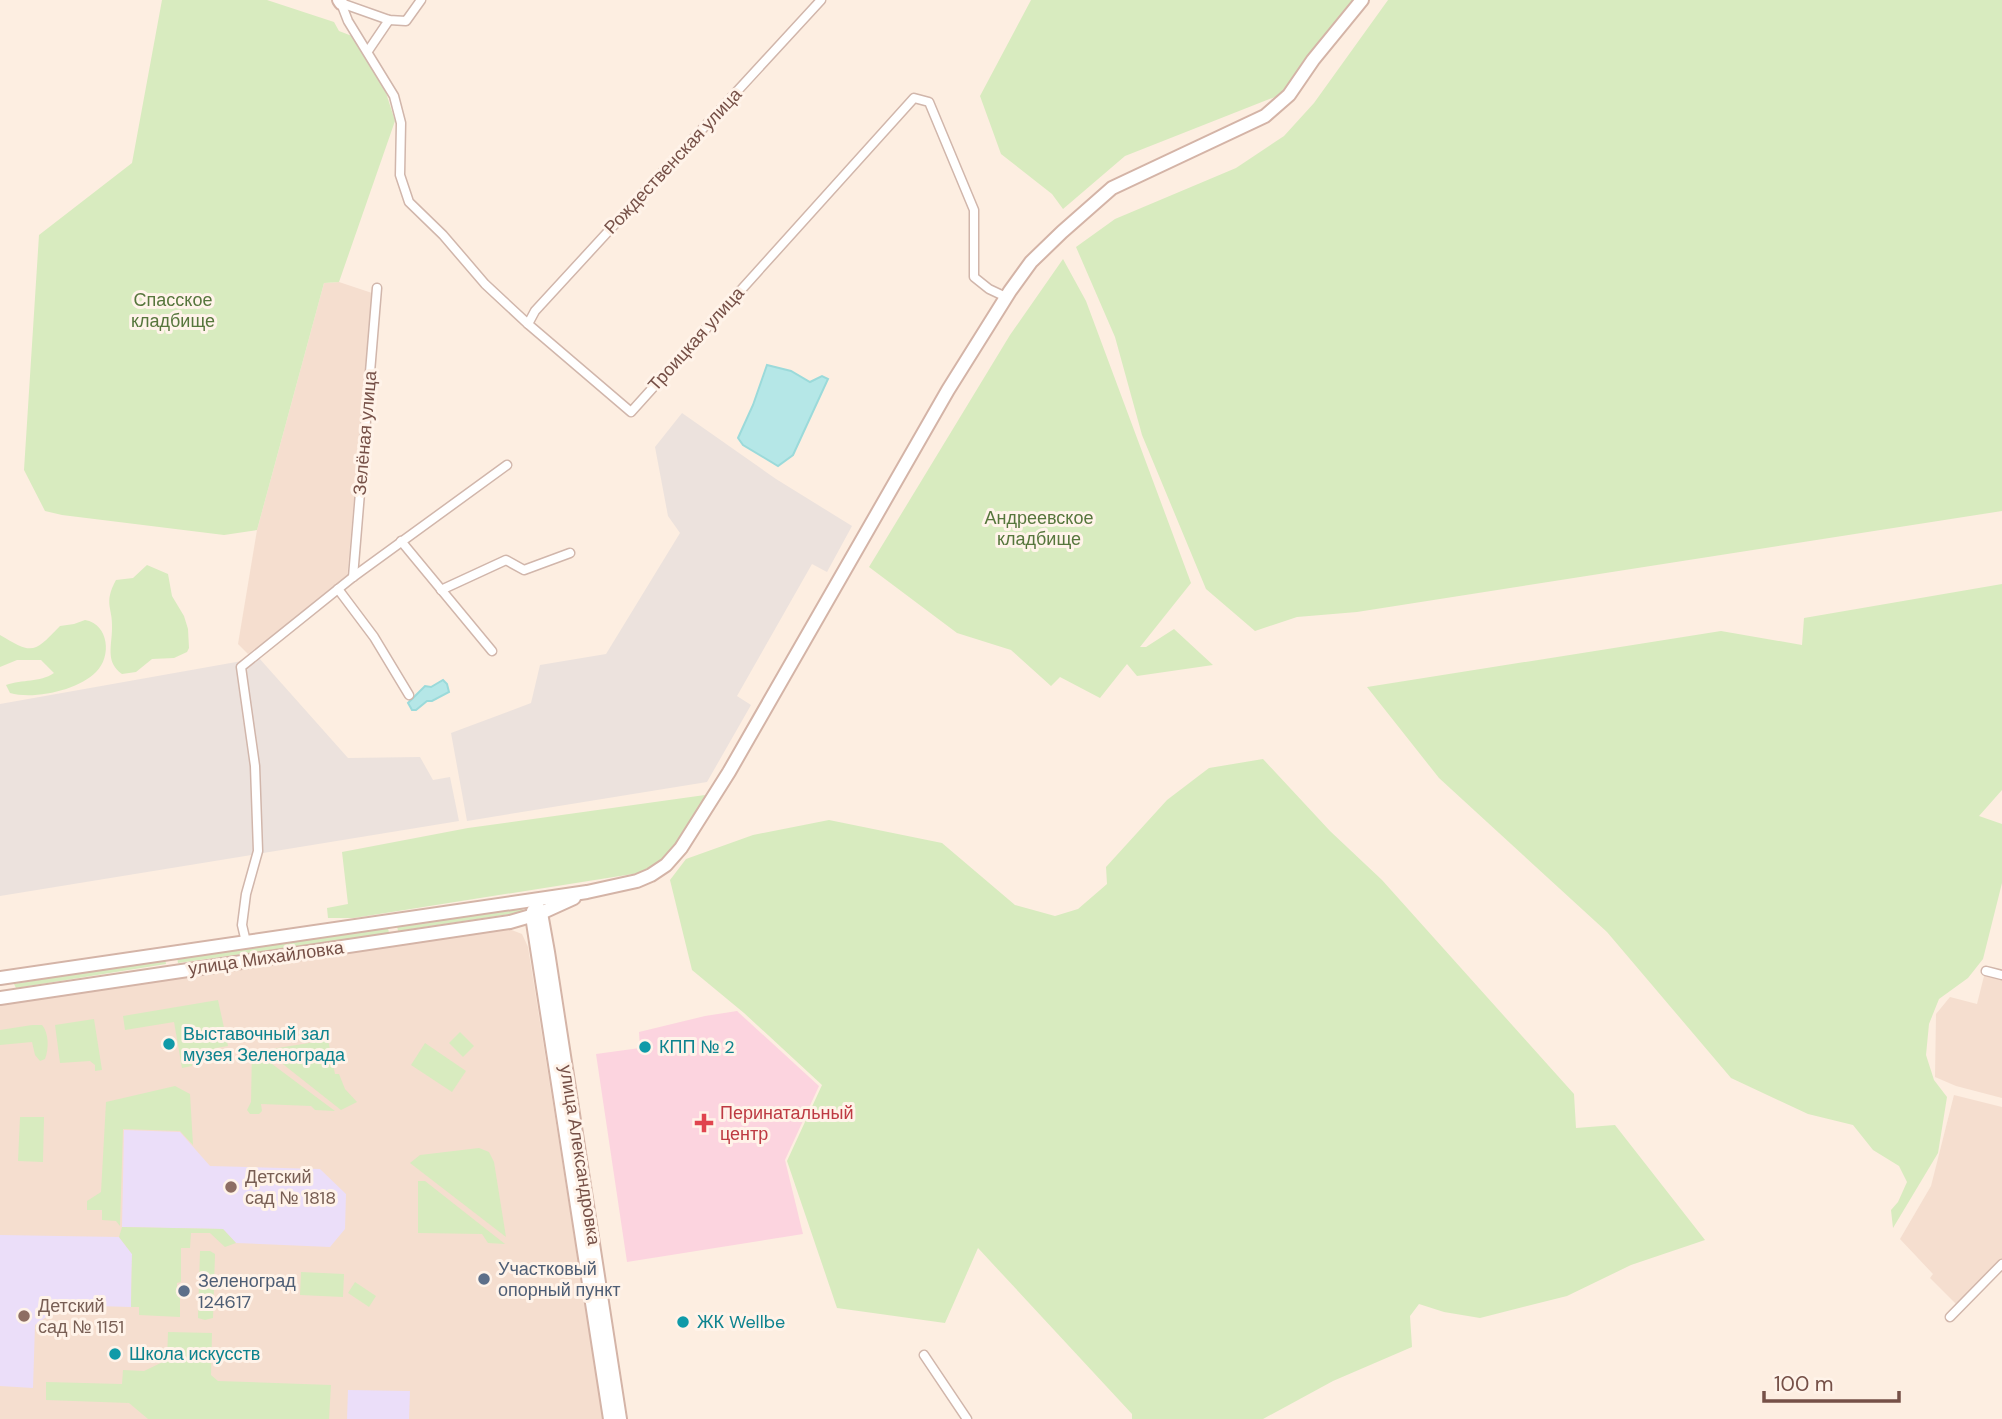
<svg xmlns="http://www.w3.org/2000/svg" width="2002" height="1419" font-family="'DM Sans',sans-serif">
	<style>
		.residential { fill: #f5decf }
		.industrial { fill: #ece2dd }
		.education { fill: #ebdef9 }
		.medical { fill: #fcd4df }
		.green { fill: #d8ebbf }
		.water { fill: #b5e7e7; stroke: #9bdada; stroke-width: 2 }
		.lines { fill: none; stroke-linecap: round; stroke-linejoin: round }
		.street-casing { stroke: #d1b6ab; stroke-width: 11 }
		.secondary-casing { stroke: #d4b4a7; stroke-width: 16 }
		.street { stroke: #fff; stroke-width: 8 }
		.secondary { stroke: #fff; stroke-width: 12 }
		.culture-dot { fill: #0f9aa8; stroke: #fff3e9; stroke-width: 2.5 }
		.health-dot { fill: #e0444e; stroke: #fff3e9; stroke-width: 2.5 }
		.education-dot { fill: #8d6e63; stroke: #fff3e9; stroke-width: 2.5 }
		.service-dot { fill: #5c6f8a; stroke: #fff3e9; stroke-width: 2.5 }
		.labels { text-anchor: middle; stroke-width: 6; stroke-linejoin: round; paint-order: stroke }
		.street-label { font-size: 18px; fill: #765047; stroke: #fff3e9 }
		.park-label { font-size: 18px; fill: #56763c; stroke: #fff3e9 }
		.culture-label { font-size: 18px; fill: #0d838f; stroke: #fff3e9; text-anchor: start }
		.health-label { font-size: 18px; fill: #be3a42; stroke: #fff3e9; text-anchor: start }
		.education-label { font-size: 18px; fill: #785e54; stroke: #fff3e9; text-anchor: start }
		.service-label { font-size: 18px; fill: #4e5e75; stroke: #fff3e9; text-anchor: start }
	</style>
	<rect width="100%" height="100%" fill="#fdeee1"/>
	<!-- residential -->
	<g class="residential">
		<polygon points="339,282 372,293 347,579 248,654 238,644 257,530 324,283"/>
		<polygon points="509,929 522,934 528,947 603,1419 0,1419 0,1005"/>
		<polygon points="1984,976 2002,980 2002,1098 1956,1086 1935,1077 1936,1014 1950,997 1977,1004"/>
		<polygon points="1954,1095 2002,1107 2002,1259 1956,1304 1930,1278 1933,1274 1900,1239 1931,1186"/>
	</g>
	<!-- industrial -->
	<g class="industrial">
		<polygon points="682,413 776,479 852,526 827,572 812,564 737,696 751,705 707,782 467,821 451,733 531,703 540,665 606,654 680,533 668,516 655,447"/>
		<polygon points="259,658 348,758 420,757 433,780 450,777 459,821 0,896 0,704"/>
	</g>
	<!-- education -->
	<g class="education">
		<polygon points="124,1130 180,1132 210,1166 320,1169 346,1194 345,1229 330,1247 236,1243 223,1229 122,1227"/>
		<polygon points="0,1235 119,1237 132,1254 131,1307 63,1305 35,1325 33,1388 0,1386"/>
		<polygon points="348,1390 410,1391 409,1419 347,1419"/>
	</g>
	<!-- medical -->
	<polygon class="medical" points="737,1011 819,1086 785,1160 803,1234 627,1262 596,1054 640,1048 639,1032 705,1016"/>
	<!-- green -->
	<g class="green">
		<polygon points="162,0 267,0 334,22 339,31 352,36 381,77 395,121 339,282 324,283 257,530 224,535 62,515 45,511 24,470 39,235 132,163"/>
		<polygon points="1031,0 1354,0 1328,32 1285,93 1125,156 1063,209 1052,194 1001,154 980,96"/>
		<polygon points="1388,0 2002,0 2002,511 1357,612 1297,617 1255,631 1206,589 1142,435 1115,337 1076,247 1115,219 1236,168 1284,136 1314,103"/>
		<polygon points="1063,259 1086,301 1191,583 1140,647 1146,647 1174,629 1213,665 1137,676 1127,664 1100,698 1060,677 1051,686 1011,650 957,633 869,567 1010,335"/>
		<path d="M147,565L168,574L172,596L184,616L188,629L189,648L187,652L174,658L152,659L136,672L122,674C105,662 112,646 112,628C113,607 103,604 116,580L133,578Z"/>
		<polygon points="2002,584 2002,790 1979,816 2002,824 2002,883 1983,959 1968,978 1939,999 1929,1024 1926,1055 1934,1080 1947,1097 1938,1153 1893,1228 1891,1210 1898,1202 1907,1182 1899,1166 1873,1150 1853,1125 1808,1114 1731,1078 1607,932 1439,778 1367,687 1721,631 1802,645 1804,618"/>
		<path d="M85,620C109,624 112,657 96,672C79,690 34,700 10,693L6,685C23,679 39,683 54,673L41,660H17L0,667V635C33,655 34,653 60,626L74,624Z"/>
		<polygon points="1263,759 1330,831 1382,880 1574,1094 1576,1128 1615,1125 1705,1240 1631,1265 1567,1296 1480,1318 1444,1312 1419,1304 1410,1316 1412,1347 1333,1381 1263,1419 1132,1419 1132,1414 978,1248 945,1323 837,1308 787,1161 822,1085 744,1013 692,970 670,880 686,859 753,835 829,820 942,843 1015,905 1055,916 1078,909 1107,884 1106,867 1167,800 1209,768"/>
		<path d="M705,795C700,813 679,847 664,859C656,865 647,868 639,873L354,918H328L327,908L348,904L342,852L468,828Z"/>
		<polygon points="522,907 523,912 398,931 397,926"/>
		<polygon points="388,928 389,933 178,963 177,957"/>
		<polygon points="165,959 166,964 16,988 14,984"/>
		<polygon points="218,1000 228,1046 216,1048 192,1060 192,1066 182,1068 174,1022 125,1030 123,1016"/>
		<polygon points="94,1019 102,1070 95,1071 95,1065 90,1061 60,1063 55,1025"/>
		<path d="M32,1025H42C49,1033 49,1049 45,1059L40,1061L35,1055L32,1042L0,1045V1030Z"/>
		<polygon points="460,1032 474,1046 463,1057 449,1043"/>
		<polygon points="328,1040 335,1074 339,1074 345,1089 357,1102 341,1110 265,1050"/>
		<polygon points="425,1043 466,1071 452,1092 411,1065"/>
		<polygon points="252,1049 335,1111 315,1110 311,1106 261,1104 262,1111 259,1114 250,1114 247,1110 251,1102"/>
		<polygon points="175,1086 190,1094 193,1145 180,1131 123,1129 120,1226 116,1221 102,1220 102,1210 87,1210 87,1201 101,1192 106,1102"/>
		<polygon points="20,1117 44,1117 43,1162 18,1161"/>
		<polygon points="479,1148 489,1152 494,1162 506,1237 410,1163 420,1155"/>
		<polygon points="418,1181 425,1181 505,1244 488,1243 482,1234 418,1233"/>
		<polygon points="122,1227 223,1229 236,1243 225,1247 210,1233 191,1233 190,1248 181,1248 181,1282 177,1283 177,1296 180,1296 180,1317 139,1315 139,1307 131,1307 132,1254 119,1237"/>
		<polygon points="200,1251 210,1251 215,1254 213,1318 205,1320 198,1318"/>
		<polygon points="301,1272 344,1274 343,1297 300,1295"/>
		<polygon points="355,1282 376,1296 369,1307 348,1293"/>
		<polygon points="168,1332 212,1333 211,1375 218,1381 331,1385 329,1419 148,1419 129,1403 46,1400 46,1382 122,1384 123,1370 144,1371 167,1360"/>
	</g>
	<!-- water -->
	<g class="water">
		<polygon points="767,365 791,371 810,382 822,376 828,379 793,455 778,466 743,445 738,438 753,405"/>
		<polygon points="443,680 447,684 449,692 432,701 427,701 416,710 412,710 408,703 425,686 431,687"/>
	</g>
	<g class="lines">
		<!-- street casing -->
		<g class="street-casing">
			<g id="street">
				<polyline points="341,3 348,21 394,96 401,123 400,175 409,202 443,235 485,284 528,324 631,412 914,98 929,102 974,210 974,277 989,289 1006,297"/>
				<polyline points="341,3 389,20 406,21 421,0"/>
				<polyline points="368,51 389,20"/>
				<polyline points="528,324 535,311 821,0"/>
				<polyline points="401,541 492,651"/>
				<polyline points="353,577 377,288"/>
				<polyline points="338,589 374,637 409,695"/>
				<polyline points="441,590 506,560 524,570 570,553"/>
				<polyline points="246,942 242,925 246,894 258,851 255,766 241,667 353,577 507,465"/>
				<polyline points="1986,971 2002,975"/>
				<polyline points="1950,1317 2002,1264"/>
				<polyline points="924,1355 967,1419"/>
			</g>
		</g>
		<!-- secondary casing -->
		<g class="secondary-casing">
			<g id="secondary">
				<polyline points="339,0 341,3"/>
				<polyline points="537,906 541,913 548,952 620,1419"/>
				<polyline points="533,911 532,916 610,1419"/>
				<polyline points="0,978 587,892 637,881 651,875 666,865 681,848 729,772 948,390 1010,291 1031,262 1062,232 1112,188 1265,116 1289,95 1313,60 1362,0"/>
				<polyline points="0,998 510,922 541,913 574,898"/>
			</g>
		</g>
		<!-- street -->
		<use href="#street" class="street"/>
		<!-- secondary -->
		<use href="#secondary" class="secondary"/>
	</g>
	<!-- markers -->
	<g class="culture-dot">
		<circle cx="169" cy="1044" r="7"/>
		<circle cx="645" cy="1047" r="7"/>
		<circle cx="683" cy="1322" r="7"/>
		<circle cx="115" cy="1354" r="7"/>
	</g>
	<path class="health-dot" d="M700.5 1112.5h7v7h7v7h-7v7h-7v-7h-7v-7h7z"/>
	<g class="education-dot">
		<circle cx="231" cy="1187" r="7"/>
		<circle cx="24" cy="1316" r="7"/>
	</g>
	<g class="service-dot">
		<circle cx="484" cy="1279" r="7"/>
		<circle cx="184" cy="1291" r="7"/>
	</g>
	<g class="labels">
		<!-- street labels -->
		<g class="street-label">
			<text transform="translate(673 161) rotate(-47)" y="6">Рождественская улица</text>
			<text transform="translate(696 339) rotate(-48)" y="6">Троицкая улица</text>
			<text transform="translate(365 433) rotate(-85)" y="6">Зелёная улица</text>
			<text transform="translate(266 958) rotate(-8)" y="6">улица Михайловка</text>
			<text transform="translate(580 1155) rotate(81)" y="6">улица Александровка</text>
		</g>
		<!-- park labels -->
		<g class="park-label">
			<text x="173" y="306">Спасское<tspan x="173" dy="21">кладбище</tspan></text>
			<text x="1039" y="524">Андреевское<tspan x="1039" dy="21">кладбище</tspan></text>
		</g>
		<!-- culture labels -->
		<g class="culture-label">
			<text x="183" y="1040">Выставочный зал<tspan x="183" dy="21">музея Зеленограда</tspan></text>
			<text x="659" y="1053">КПП № 2</text>
			<text x="697" y="1328">ЖК Wellbe</text>
			<text x="129" y="1360">Школа искусств</text>
		</g>
		<!-- health labels -->
		<g class="health-label">
			<text x="720" y="1119">Перинатальный<tspan x="720" dy="21">центр</tspan></text>
		</g>
		<!-- education labels -->
		<g class="education-label">
			<text x="245" y="1183">Детский<tspan x="245" dy="21">сад № 1818</tspan></text>
			<text x="38" y="1312">Детский<tspan x="38" dy="21">сад № 1151</tspan></text>
		</g>
		<!-- service labels -->
		<g class="service-label">
			<text x="498" y="1275">Участковый<tspan x="498" dy="21">опорный пункт</tspan></text>
			<text x="198" y="1287">Зеленоград<tspan x="198" dy="21">124617</tspan></text>
		</g>
	</g>
	<!-- scale -->
	<path d="M1764 1391v10h135v-10" fill="none" stroke="#765047" stroke-width="3.5"/>
	<text x="1774" y="1391" font-size="21" fill="#765047" stroke="#fff3e9" stroke-width="5" paint-order="stroke">100 m</text>
</svg>
